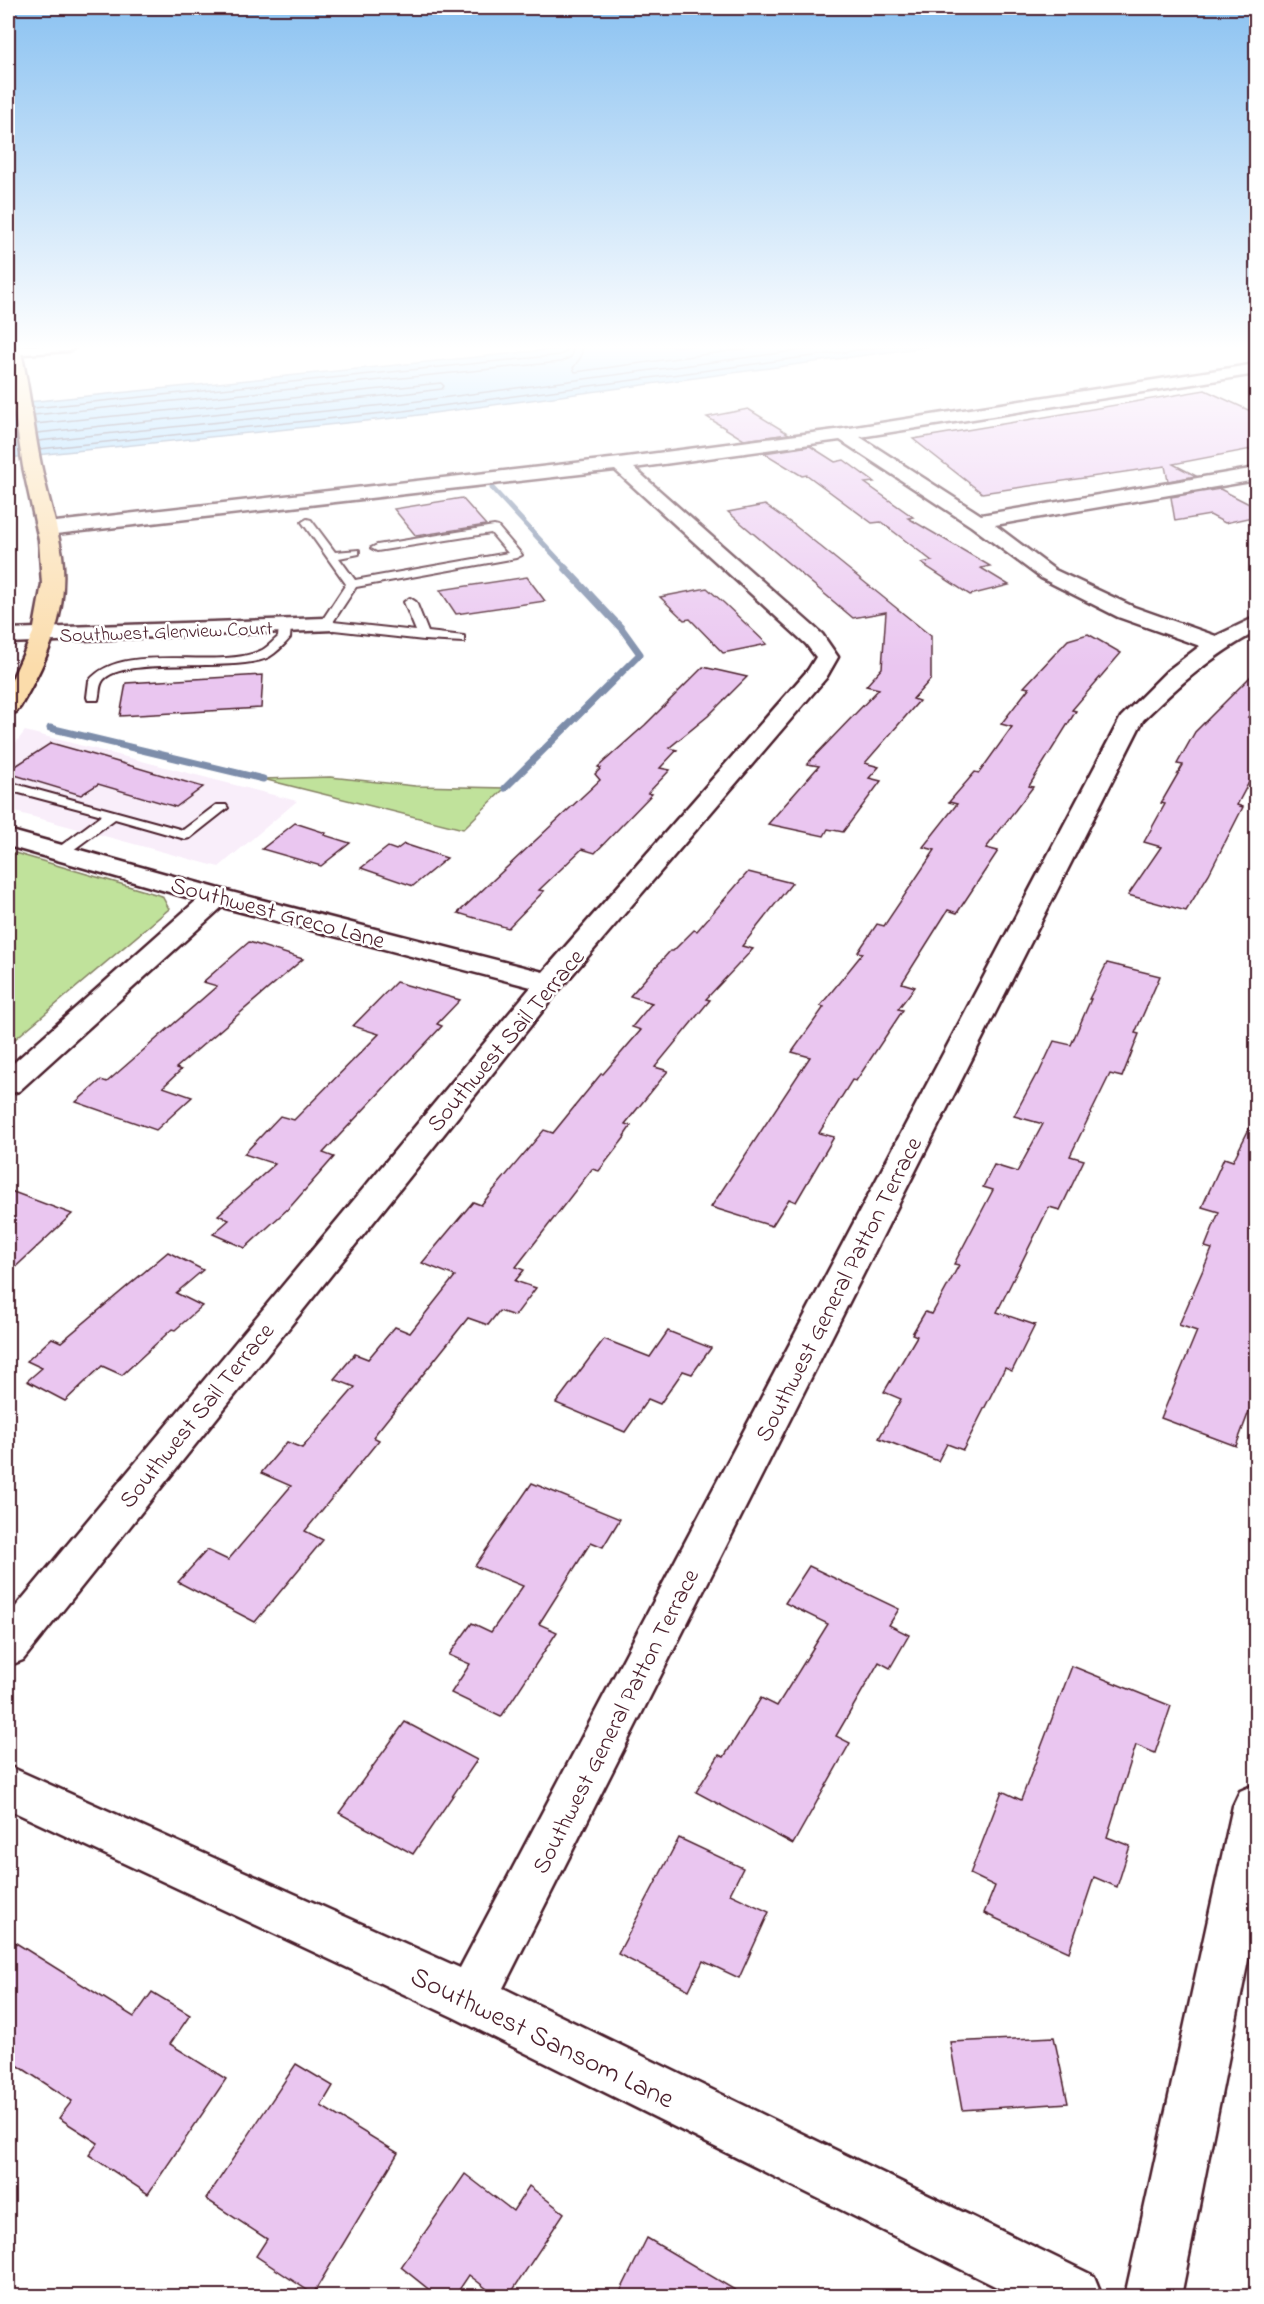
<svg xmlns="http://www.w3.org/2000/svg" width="1264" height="2304" font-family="'Indie Flower',sans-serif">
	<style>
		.built { fill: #f9eefa }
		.green { fill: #c0e29b; stroke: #858063; stroke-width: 1.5 }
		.water { fill: #9fd6fe; stroke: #7d8daa; stroke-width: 1.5 }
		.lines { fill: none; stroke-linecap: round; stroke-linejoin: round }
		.shore { stroke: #6c687f; stroke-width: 1.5 }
		.stream-far1 { stroke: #7d8daa; stroke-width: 5 }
		.stream { stroke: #7d8daa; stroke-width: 7 }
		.building { fill: #eac6f0; stroke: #4a1f2b; stroke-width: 1.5 }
		.lane-casing { stroke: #4a1f2b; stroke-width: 4 }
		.street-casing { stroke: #4a1f2b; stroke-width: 5 }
		.primary-casing { stroke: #4a1f2b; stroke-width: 5 }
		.lane { fill: #fff; fill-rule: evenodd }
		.street { fill: #fff; fill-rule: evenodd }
		.primary { fill: #fbdcab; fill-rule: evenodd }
		.labels { text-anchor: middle; stroke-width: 5; stroke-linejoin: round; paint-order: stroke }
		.far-street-label { font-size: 20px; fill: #4a1f2b; stroke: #fff }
		.street-label { font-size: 24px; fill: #4a1f2b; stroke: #fff }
		.near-street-label { font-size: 28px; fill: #4a1f2b; stroke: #fff }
	</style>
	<rect width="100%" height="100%" fill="#fff"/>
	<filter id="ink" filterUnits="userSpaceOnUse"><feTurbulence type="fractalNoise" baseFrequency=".0167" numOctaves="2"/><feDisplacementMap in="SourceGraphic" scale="12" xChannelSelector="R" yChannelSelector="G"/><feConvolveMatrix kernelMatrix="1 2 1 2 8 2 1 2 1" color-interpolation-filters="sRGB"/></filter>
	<g filter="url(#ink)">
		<!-- built -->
		<polygon class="built" points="25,731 297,801 219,867 8,810 8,753"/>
		<!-- green -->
		<g class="green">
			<polygon points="330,777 415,786 505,788 463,829 263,779"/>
			<polygon points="8,851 162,896 169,909 8,1045"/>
		</g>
		<!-- water -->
		<polygon class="water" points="587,346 933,346 404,417 8,458 8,404"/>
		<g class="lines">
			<!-- shore -->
			<g class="shore">
				<polyline points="583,346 581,357 573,368 575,372 767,346"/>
				<polyline points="33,408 560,355 566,352 567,346"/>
				<polyline points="34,415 561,362 571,357 574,346"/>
				<polyline points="35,424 441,383 444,386 442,389 401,394 37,433"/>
				<polyline points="38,441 403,403 833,346"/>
				<polyline points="39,449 403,411 888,346"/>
			</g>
			<!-- stream-far1 -->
			<polyline class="stream-far1" points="492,488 567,569"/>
			<!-- stream -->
			<g class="stream">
				<polyline points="50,728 263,779"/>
				<polyline points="505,788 640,654 622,629 565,568"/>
			</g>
		</g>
		<!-- building -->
		<g class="building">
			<polygon points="1205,390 1257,414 1257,448 1173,464 1196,476 1168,481 1165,466 982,493 913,439"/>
			<polygon points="748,409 789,434 744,440 707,417"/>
			<polygon points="810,446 835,462 844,460 874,482 865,483 913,517 908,518 990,566 981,568 1009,585 970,595 921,563 932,561 881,522 872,523 807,475 802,476 764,453"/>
			<polygon points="1220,489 1257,508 1257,516 1225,523 1210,515 1175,521 1171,497"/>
			<polygon points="462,498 486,525 416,536 394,509"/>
			<polygon points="765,505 794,525 931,636 931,679 913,699 919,701 865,763 879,767 869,778 881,781 843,832 828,829 824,836 768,824 819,766 807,764 879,689 866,686 882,668 886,612 853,618 728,512"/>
			<polygon points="527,577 545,601 456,614 440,590"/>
			<polygon points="707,588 724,603 767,644 723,653 690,619 684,620 660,597"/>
			<polygon points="1088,634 1121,653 1072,710 1076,711 1029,786 1033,787 986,848 998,851 957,913 948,910 902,983 915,987 898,1009 903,1010 856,1081 852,1080 819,1133 834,1137 796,1202 789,1199 772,1226 711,1207 810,1057 792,1052 824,1007 820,1006 863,953 858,952 877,924 884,926 935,850 923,847 957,804 949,802 975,772 979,773 1012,727 1001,724 1029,688 1024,687 1068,640"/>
			<polygon points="703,667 747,677 708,716 669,748 677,750 660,768 670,770 648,793 652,794 595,853 582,849 539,890 544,891 508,928 458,913 600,780 595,774 601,768 598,767 645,725"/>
			<polygon points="1257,670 1257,708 1248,717 1257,719 1257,767 1237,805 1243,807 1209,874 1186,911 1128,895 1161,847 1144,842 1165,804 1161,803 1183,765 1177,764 1195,732"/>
			<polygon points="263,675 261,708 120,716 126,683"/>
			<polygon points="51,743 94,755 203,787 176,807 98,784 81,795 8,773 8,771"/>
			<polygon points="295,823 326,833 324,835 350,843 321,866 262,849"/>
			<polygon points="404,844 447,858 413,886 361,868 388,847 396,850"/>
			<polygon points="748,872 792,883 742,946 753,949 706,999 710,1000 655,1067 668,1071 625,1124 631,1126 624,1136 625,1137 599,1171 592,1169 516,1267 524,1270 515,1281 536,1288 515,1316 499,1311 488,1325 468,1318 373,1437 379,1440 305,1531 323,1540 255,1622 178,1582 207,1550 228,1560 291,1486 261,1473 287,1442 302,1448 355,1387 334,1379 355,1354 368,1359 395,1327 410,1333 455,1276 422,1263 473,1202 481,1205 544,1130 553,1133 601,1074 603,1074 641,1030 632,1027 652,1003 630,996 670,951 673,951 694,930 697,931"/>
			<polygon points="249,942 303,959 176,1068 181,1070 163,1087 192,1097 156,1130 76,1102 101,1080 107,1082 217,986 203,982"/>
			<polygon points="1107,963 1160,976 1135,1033 1139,1034 1122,1077 1110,1074 1070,1156 1084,1160 1060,1210 1049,1207 997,1312 1035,1325 1012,1371 1005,1368 963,1450 947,1444 938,1461 879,1438 901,1399 884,1392 917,1336 912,1334 925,1312 932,1314 959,1265 954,1264 993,1190 983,1187 994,1165 1017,1172 1043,1124 1014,1116 1036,1075 1038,1075 1054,1041 1071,1045 1091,999 1089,999"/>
			<polygon points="396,982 460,1000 437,1024 442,1026 323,1153 334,1157 291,1206 245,1248 213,1234 229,1220 218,1215 275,1164 244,1154 280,1116 294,1120 379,1034 353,1026"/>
			<polygon points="1257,1113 1257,1390 1236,1446 1161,1418 1197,1331 1179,1325 1212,1249 1205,1247 1219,1212 1202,1207 1224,1158 1233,1161"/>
			<polygon points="8,1190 72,1214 8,1274"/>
			<polygon points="168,1252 203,1270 176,1293 202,1306 175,1330 172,1329 122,1375 102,1366 65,1401 27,1381 42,1368 27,1361 52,1338 61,1342"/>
			<polygon points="668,1331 711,1348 692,1374 683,1371 660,1404 648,1399 625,1432 556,1403 604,1339 650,1357"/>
			<polygon points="532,1483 620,1519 603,1547 591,1542 539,1624 557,1632 501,1717 451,1693 470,1664 449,1655 472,1623 491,1632 523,1586 475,1566"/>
			<polygon points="809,1566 899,1609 889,1625 909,1635 890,1668 879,1662 836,1736 850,1743 793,1844 696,1792 719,1755 724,1757 761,1698 777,1706 828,1624 785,1603"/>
			<polygon points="1072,1666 1171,1706 1155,1753 1136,1745 1107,1837 1130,1846 1117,1887 1094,1877 1069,1952 984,1913 995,1886 970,1874 1002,1791 1021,1800"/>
			<polygon points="405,1722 477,1760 413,1854 339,1813"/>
			<polygon points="679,1838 743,1868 730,1894 769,1912 739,1978 703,1961 689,1990 618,1954"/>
			<polygon points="8,1938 134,2017 152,1992 190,2015 170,2044 226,2079 148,2194 89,2155 98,2143 59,2118 72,2101 8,2059"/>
			<polygon points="1054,2037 1068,2103 962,2110 950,2042"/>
			<polygon points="296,2064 333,2086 321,2106 398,2153 313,2294 256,2256 267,2239 206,2199"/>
			<polygon points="465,2174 513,2211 529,2186 564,2213 509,2296 496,2296 469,2275 455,2296 437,2296 401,2267"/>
			<polygon points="647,2238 745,2296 618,2296"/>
		</g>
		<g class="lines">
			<!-- lane casing -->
			<g class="lane-casing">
				<g id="lane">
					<polygon points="307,519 311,520 335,552 359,550 359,554 339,558 355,580 508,553 491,533 377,551 371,548 377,545 494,526 498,527 522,555 516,558 356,587 333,622 416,631 404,602 410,598 416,602 428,632 464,636 464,642 424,640 325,629 319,625 346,584 302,522"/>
					<path d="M285,622L291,626L290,638C285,644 276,653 269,657C236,674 118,654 102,682C99,687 100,694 98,700H88L87,697L89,681C122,640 214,671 260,651C266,649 273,641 278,637L279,626Z"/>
					<polygon points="8,782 183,830 216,805 226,805 228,808 190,838 185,839 115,819 65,856 55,856 53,853 55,850 102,815 8,790"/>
				</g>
			</g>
			<!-- street casing -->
			<g class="street-casing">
				<g id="street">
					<polygon points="18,346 77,346 69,351 8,355 8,347"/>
					<path d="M1256,364V374L860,437L981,515L1256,468V480L995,525L1055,570L1134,607L1216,636L1256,617V632C1211,656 1179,685 1143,720L503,1988L1094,2276L1102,2296H1015L453,2017L8,1809V1766L460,1968L1121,717L1167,671L1200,646L1118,617L1041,578L971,526L840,440L634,468L822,634L838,657L826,678L560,989L23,1660L8,1666V1616L531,987L222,907L19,1091L8,1094V1068L197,900L8,846V830L227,891L543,972L808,670L816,657L806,644L615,470L47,535L40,533L37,529L40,525L47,523L619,458L843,429Z"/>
					<polygon points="325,618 333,620 336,625 333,630 8,643 8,629"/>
					<polygon points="1256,1784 1256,1920 1181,2296 1125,2296 1233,1806 1240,1791"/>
				</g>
			</g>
			<!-- primary casing -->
			<g class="primary-casing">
				<path id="primary" d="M8,346H19L23,361C30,395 34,431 41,465C47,495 57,524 62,555C69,611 48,660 20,707L16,712L8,714V688L33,633L42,584L39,540L23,467L8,368Z"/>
			</g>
			<!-- lane -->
			<use href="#lane" class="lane"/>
			<!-- street -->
			<use href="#street" class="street"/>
			<!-- primary -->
			<use href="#primary" class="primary"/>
		</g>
	</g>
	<!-- sky -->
	<linearGradient id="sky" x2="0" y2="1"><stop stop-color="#8bc2f1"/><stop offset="0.52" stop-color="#fff"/><stop offset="1" stop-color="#fff" stop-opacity="0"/></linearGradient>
	<rect width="1264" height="668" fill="url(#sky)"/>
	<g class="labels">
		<!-- far-street labels -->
		<g class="far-street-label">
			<text transform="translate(166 631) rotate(-2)" y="7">Southwest Glenview Court</text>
		</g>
		<!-- street labels -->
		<g class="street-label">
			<text transform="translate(278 912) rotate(15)" y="8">Southwest Greco Lane</text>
			<text transform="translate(505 1040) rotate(-50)" y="8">Southwest Sail Terrace</text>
			<text transform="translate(838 1289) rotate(-63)" y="8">Southwest General Patton Terrace</text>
			<text transform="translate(196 1415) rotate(-51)" y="8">Southwest Sail Terrace</text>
			<text transform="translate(615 1721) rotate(-63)" y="8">Southwest General Patton Terrace</text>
		</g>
		<!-- near-street labels -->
		<g class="near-street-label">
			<text transform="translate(543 2036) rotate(26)" y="10">Southwest Sansom Lane</text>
		</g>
	</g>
	<!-- margin -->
	<rect width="1264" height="2304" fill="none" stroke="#fff" stroke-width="30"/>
	<rect x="15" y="15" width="1234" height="2274" fill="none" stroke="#4a1f2b" stroke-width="2" filter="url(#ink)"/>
</svg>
